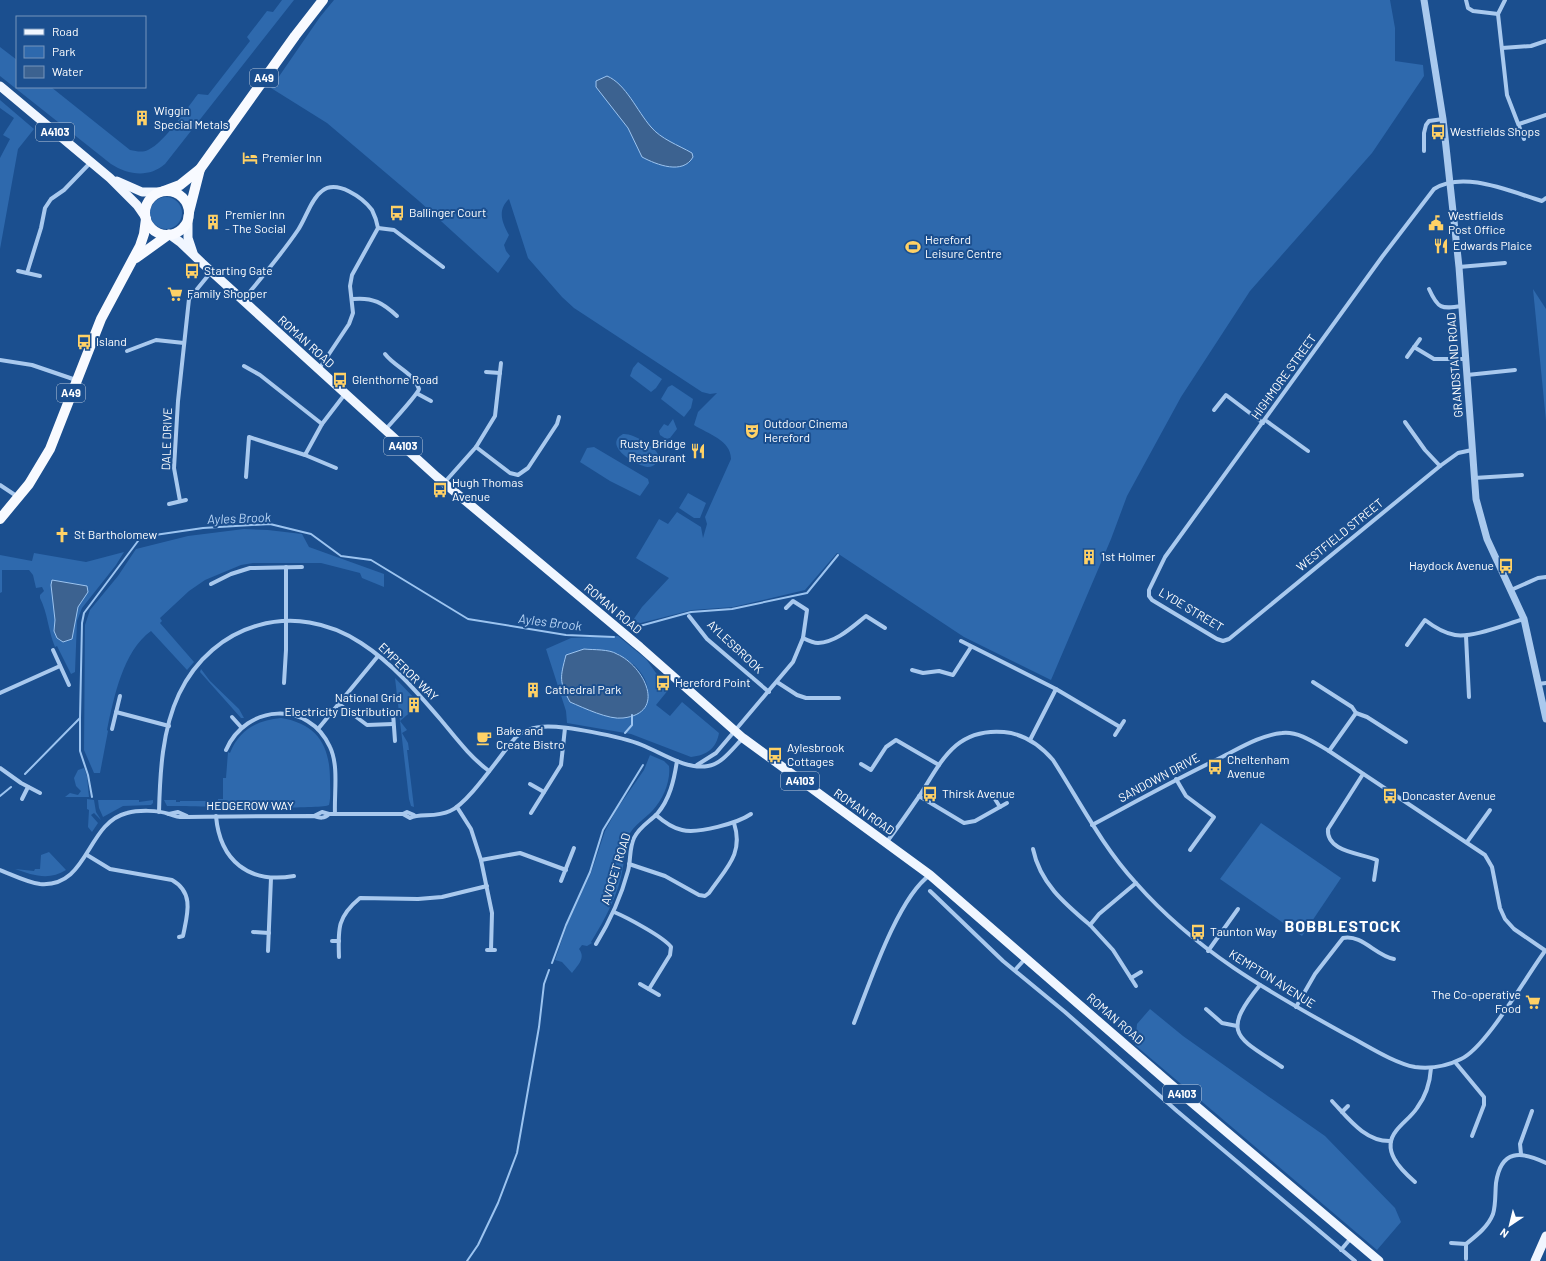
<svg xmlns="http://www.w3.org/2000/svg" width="1546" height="1261" font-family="Barlow,sans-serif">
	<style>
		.green { fill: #2e69ad; fill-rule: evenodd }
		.water { fill: #3c6290; stroke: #9cc4f0 }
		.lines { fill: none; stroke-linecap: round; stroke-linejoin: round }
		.stream { stroke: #9cc4f0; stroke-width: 2 }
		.minor { stroke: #a9c9ee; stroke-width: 4 }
		.tertiary { stroke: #a9c9ee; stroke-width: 7 }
		.primary { stroke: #f0f6ff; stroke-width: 9 }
		.trunk { stroke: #f8faff; stroke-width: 10 }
		.labels { text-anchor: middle; stroke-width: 4; stroke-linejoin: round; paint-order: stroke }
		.shield { fill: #1b4f8f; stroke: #bbcadd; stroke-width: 1 }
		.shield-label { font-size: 11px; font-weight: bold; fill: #fff }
		.poi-label { font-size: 12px; fill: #fff; stroke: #1b4f8f; text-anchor: start }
		.street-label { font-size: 12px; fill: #fff; stroke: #1b4f8f }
		.water-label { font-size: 13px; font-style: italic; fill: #b5d3f5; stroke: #1b4f8f }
		.district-label { font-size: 16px; font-weight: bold; letter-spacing: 1px; fill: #fff; stroke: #1b4f8f }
	</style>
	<rect width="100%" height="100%" fill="#1b4f8f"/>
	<!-- green -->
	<g class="green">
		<path d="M282,0H294L165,164C149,178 128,175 111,164L0,76V47L17,60V87H51L130,150C136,151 142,153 148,150C164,143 187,108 198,94L208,95L250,41L247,37L267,11L273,12Z"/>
		<path d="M334,0H1390L1395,28V61L1423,65L1424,76L1372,153L1250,291L1181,397L1127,496L1111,539L1051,680L964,637L837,553L805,590L733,607L692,610L629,626L642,607L669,578L636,558L659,519L668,524L677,512L701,527L703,538L707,524L705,517L731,459C731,440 708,434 694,425L698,412L717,393L710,394L702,392L574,308L562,297L528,258L509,199C497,210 502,223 509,235L504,245L506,251L510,256L498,273L419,201L327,123L271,88L320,17Z"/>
		<polygon points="0,100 34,129 18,149 0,249 0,158 10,139 3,135 14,118 0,108"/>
		<circle cx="166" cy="213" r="16"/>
		<polygon points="1533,289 1546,309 1546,421"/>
		<polygon points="638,362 662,379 656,388 651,392 630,376 633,368"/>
		<polygon points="672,385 693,399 691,408 684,417 661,399 668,387"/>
		<polygon points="673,419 677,429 670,438 666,439 660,435 659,431 664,424 668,426"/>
		<path d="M623,434C633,433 657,447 659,457C657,463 654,467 648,467C639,467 601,446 623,434Z"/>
		<polygon points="594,447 648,479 649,483 640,496 610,481 580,462 587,448"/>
		<polygon points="688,493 706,503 700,518 694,518 679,508"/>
		<path d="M244,529L268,530L302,534L309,547L384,574V587L362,578L360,573L321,563H253L241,565L205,580L189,591L160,618L162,621L160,623L194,662L187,670L151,631C123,651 114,697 107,730L108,731L100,773H94L84,750L85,625L90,610L118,576L136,549L188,536Z"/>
		<path d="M124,552L116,565L82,608L77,621L75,672L71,674L57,646L55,647C48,630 48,614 40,598V595L44,591L42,587L36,588L33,575L29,570H2V592L0,593V555L32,561L34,553L86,562Z"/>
		<path d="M618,636L646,659L661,680L660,682L669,689L656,705L670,716L682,702L719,733C716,749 707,755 691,757L631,734L567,723L566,711L546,649L571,638ZM617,653C623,658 632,662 637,668C655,687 652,714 623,718C609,720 584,708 570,702Z"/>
		<polygon points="201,669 210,681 239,709 244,718 241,718 200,672"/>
		<polygon points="395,678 415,699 409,704 414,709 400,721 407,730 402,733 408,743 409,750 407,750 414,807 411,806 409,799"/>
		<path d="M281,718C317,724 330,745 330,780C330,788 331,797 329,805C320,810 188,806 167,806L164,800H176V802H180V801H218V799H223V778H226L228,752L230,753C239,730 257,720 281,718Z"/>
		<path d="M650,755L664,761L669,766C671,781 663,799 653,810C644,820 634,824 628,837C624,846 625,857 623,867C619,894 605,919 591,942L592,943L587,946L582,945L579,949C586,958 578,965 572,973L562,962L555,960L567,925L591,873L605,831L617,809L644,770Z"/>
		<polygon points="84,768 87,776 89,797 65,797 70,793 78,795 81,791 76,786 74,778 78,770"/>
		<polygon points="87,799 94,800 96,812 101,820 94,813 91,815 98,823 92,832 88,827 89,810 87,809"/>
		<polygon points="98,800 139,800 139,802 153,800 153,803 151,805 123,806 103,817 99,808"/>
		<polygon points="1261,823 1341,878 1302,936 1220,879"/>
		<path d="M49,852L66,870C49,881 32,875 15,869L34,871L35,869H40L41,855Z"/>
		<polygon points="1150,1009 1183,1036 1255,1087 1325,1136 1395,1208 1401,1222 1377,1250 1135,1045 1137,1024"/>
	</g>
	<!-- water -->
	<g class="water">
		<path d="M607,76C626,84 637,111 651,127C661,139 678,145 692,153L693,157C683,175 657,165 642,157L628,128L596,87V81Z"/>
		<polygon points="52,580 87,586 88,592 78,607 72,639 63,642 57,638 54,631 55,620 51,585"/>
		<path d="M584,649C594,650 609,649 617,654C644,666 668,713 623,718C609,720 584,708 570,702C559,681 560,678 566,655Z"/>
	</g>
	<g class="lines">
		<!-- stream -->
		<g class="stream">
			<polyline points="636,627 691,612 732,609 807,593 838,555"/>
			<polyline points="80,718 80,751 88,775 92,797"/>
			<polyline points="625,733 632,725 632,715"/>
			<polyline points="25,774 80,718 82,623 84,613 141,537 203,528 270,524 311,534 341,556 371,560 468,619 566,635 614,637"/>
			<polyline points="0,796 11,787"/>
			<polyline points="552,963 566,925 590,872 603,830 643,765"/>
			<polyline points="467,1261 478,1245 498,1203 517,1153 539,1027 544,984 549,970"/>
		</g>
		<!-- minor -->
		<g class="minor">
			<polyline points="1466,0 1468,8 1473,11 1498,14"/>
			<polyline points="1505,0 1498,14 1507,95 1524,139"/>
			<polyline points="1502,48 1531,46 1546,41"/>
			<polyline points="1519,124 1546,115"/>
			<polyline points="1424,151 1424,133 1426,125 1429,121 1443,119"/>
			<polyline points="378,228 394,230 443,267"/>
			<polyline points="1459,267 1505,263"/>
			<polyline points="18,271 40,276"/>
			<polyline points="27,273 41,228 45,208 51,199 64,190 91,162"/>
			<path d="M1429,289C1438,309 1441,309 1462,306"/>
			<path d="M353,299C373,297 383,303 397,316"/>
			<path d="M243,300C262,277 281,255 298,230C306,218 311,199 322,191C337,179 363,198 372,210C375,216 377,222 378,228L352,275L350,286L353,313L349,324L319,369"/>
			<polyline points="1414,347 1434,359 1466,359"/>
			<polyline points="127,351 156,340 184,343"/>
			<path d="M385,354C396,368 413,372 419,389C418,394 392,422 386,429"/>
			<polyline points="1407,357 1420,339"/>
			<polyline points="0,360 32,365 76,380"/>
			<polyline points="244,366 260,375 322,424"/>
			<polyline points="486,372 500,373"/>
			<polyline points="1467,375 1515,370"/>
			<polyline points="418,394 431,401"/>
			<polyline points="1214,410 1226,395 1263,423"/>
			<polyline points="1265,420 1308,451"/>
			<polyline points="1405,422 1425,450 1440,466"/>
			<polyline points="476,447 510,473 518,475 528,468 557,424 559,417"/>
			<path d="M1472,450L1458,453L1440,466L1229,639L1223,641L1217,639L1152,600L1149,596V590L1165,557L1382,257L1434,189C1464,170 1511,192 1542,201L1546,198"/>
			<polyline points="305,455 336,468"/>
			<polyline points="246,477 249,437 305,455 322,424 345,394"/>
			<polyline points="1474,478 1522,475"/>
			<polyline points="444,483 476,447 495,416 501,363"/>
			<polyline points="0,485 18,497"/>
			<polyline points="180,501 174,468 178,401 189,299 211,272"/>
			<polyline points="169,504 186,500"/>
			<polyline points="211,584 231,574 250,568 302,567"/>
			<polyline points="1511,590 1538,578 1546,577"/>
			<polyline points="689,616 707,639 769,692"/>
			<polyline points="1466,636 1469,697"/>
			<path d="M803,638C807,640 813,643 818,643C837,642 852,627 866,616L885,628"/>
			<polyline points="961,641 1056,689 1120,727"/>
			<path d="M1407,645L1425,620C1434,627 1444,633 1455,635C1473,638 1506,624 1524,619"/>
			<polyline points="53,650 69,685"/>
			<polyline points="912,670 923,673 939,671 953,675 971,647"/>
			<polyline points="777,682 797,695 806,698 839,698"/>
			<polyline points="1313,682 1352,707 1356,713 1367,717 1406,742"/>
			<polyline points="284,683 286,650 286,567"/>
			<polyline points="1538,684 1546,683"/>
			<polyline points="0,693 60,666"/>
			<polyline points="339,704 367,725 393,724"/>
			<polyline points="116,712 169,726"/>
			<polyline points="393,713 395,741"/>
			<polyline points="232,717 241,727"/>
			<polyline points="112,729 120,696"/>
			<polyline points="318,729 378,656"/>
			<polyline points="1115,735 1124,721"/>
			<polyline points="1030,740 1056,689"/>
			<path d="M226,750C246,704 309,700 330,747C339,766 334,793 335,814"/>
			<polyline points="1329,751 1356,713"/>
			<polyline points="861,764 871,770 886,747 896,740 939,765"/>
			<polyline points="697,765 716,753 793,662 803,638 807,610 793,601 786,608"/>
			<polyline points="0,768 21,783 40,793"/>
			<path d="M1363,774L1328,829C1326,852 1361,853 1377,860L1374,880"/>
			<polyline points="1176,779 1186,796 1214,817 1190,850"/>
			<polyline points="530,784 544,792"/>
			<polyline points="919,796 964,823 975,821 1007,803"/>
			<polyline points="993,796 1000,807"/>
			<polyline points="22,799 28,787"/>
			<polyline points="457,807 471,829 481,860 492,913 491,950"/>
			<path d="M159,812C160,773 162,730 179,694C213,623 295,599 361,643C392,663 417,692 441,720C456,738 470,757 489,771"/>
			<polyline points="531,813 561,765 565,728"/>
			<polyline points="169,814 178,812 187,816"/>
			<path d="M403,814L410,818C419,813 436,818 450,811C469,803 500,755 516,737C523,731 531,728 540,727C560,724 623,737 642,745C662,753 686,770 708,766C722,764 733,748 743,738"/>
			<path d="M656,815C664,822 672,828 682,830C698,834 738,823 751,814"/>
			<path d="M216,816C220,861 249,884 294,876"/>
			<polyline points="314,816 322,812 329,814 403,814 407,812 414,815"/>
			<path d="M1092,825C1135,802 1178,778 1222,757C1240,748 1261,735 1282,733C1299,731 1315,743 1329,751L1485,855L1492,867L1500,908L1505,919L1514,929L1546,951"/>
			<polyline points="1467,842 1490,810"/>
			<path d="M886,843C898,827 909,811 920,795C942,760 956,728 1004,732C1025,734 1040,745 1053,760C1080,802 1102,846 1136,883C1196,951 1267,991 1345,1034C1365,1044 1393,1063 1415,1067C1431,1069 1447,1066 1461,1059C1486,1048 1527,975 1545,951"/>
			<path d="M1033,849C1040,883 1064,903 1090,925"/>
			<path d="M87,855L110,869L172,880C195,893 187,915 183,936L179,937"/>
			<polyline points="481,860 520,853 566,870"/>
			<path d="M629,864L665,876L699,895L705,896L709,893C726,868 744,854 734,823"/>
			<path d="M0,870C13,875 26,882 40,884C89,888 86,823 127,813C138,810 158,810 169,814C173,815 176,817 180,817C225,816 270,816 314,816C320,818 324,819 329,814"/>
			<polyline points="561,881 574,848"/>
			<polyline points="930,891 1003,961 1065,1012 1177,1111 1355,1261"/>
			<path d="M614,912C626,917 664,937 671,947L670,955L649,989"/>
			<polyline points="253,932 269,933"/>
			<polyline points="332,941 339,941"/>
			<path d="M596,944C610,921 621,897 628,871C631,860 629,849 634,838C639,827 649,822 657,814C670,799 674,780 677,761"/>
			<polyline points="487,950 495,950"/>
			<polyline points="268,951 271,878"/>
			<polyline points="1208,951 1238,909"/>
			<path d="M339,957C338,929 337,917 360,898L418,899L442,897L487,886"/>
			<polyline points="1015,970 1025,959"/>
			<polyline points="1131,978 1141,972"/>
			<polyline points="640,984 659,995"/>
			<path d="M1260,985C1220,1034 1237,1037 1282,1067"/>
			<polyline points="1136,986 1113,950 1090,925 1099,914 1136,883"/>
			<path d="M1296,1007L1315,974L1343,938C1362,934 1376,956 1394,959"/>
			<polyline points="1206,1009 1222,1023 1237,1026"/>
			<path d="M854,1023C869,985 898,897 930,875"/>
			<polyline points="1455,1062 1484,1097 1484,1105 1472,1136"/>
			<path d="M1332,1101C1348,1118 1365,1142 1391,1141"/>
			<polyline points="1342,1112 1348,1106"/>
			<polyline points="1521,1154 1520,1144 1532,1111"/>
			<path d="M1415,1182C1400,1169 1381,1150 1396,1131C1403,1122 1411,1117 1417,1108C1426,1096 1430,1083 1431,1068"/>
			<polyline points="1451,1243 1466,1244 1466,1259"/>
			<path d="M1466,1244C1476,1236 1488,1227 1493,1214C1496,1204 1495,1193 1496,1183C1501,1149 1521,1151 1546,1163"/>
			<polyline points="1341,1250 1351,1238"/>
		</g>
		<!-- tertiary -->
		<polyline class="tertiary" points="1424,0 1443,119 1459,267 1476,499 1487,539 1524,619 1546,719"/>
		<!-- primary -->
		<g class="primary">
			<polyline points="0,86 110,178 137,205 146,218"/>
			<polyline points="117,181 142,192 160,192"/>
			<polyline points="188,216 188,238 193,253"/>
			<polyline points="169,234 180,242 202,263 437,477 640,647 743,738 930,875 1183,1095 1379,1261"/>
			<polyline points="1535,1261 1546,1236"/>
		</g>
		<!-- trunk -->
		<g class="trunk">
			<polyline points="164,191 180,185 200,169 295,36 323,0"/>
			<circle cx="167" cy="213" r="22"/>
			<polyline points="189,212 200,169"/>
			<polyline points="136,258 168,235"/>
			<polyline points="0,519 29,484 50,449 101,319 140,246 144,234 146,219"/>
		</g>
	</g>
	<!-- icons -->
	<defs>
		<g id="building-bare" transform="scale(1.2)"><path d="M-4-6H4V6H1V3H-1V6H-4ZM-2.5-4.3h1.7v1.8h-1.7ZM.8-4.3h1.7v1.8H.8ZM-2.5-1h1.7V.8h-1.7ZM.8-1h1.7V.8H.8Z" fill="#ffd166" stroke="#1b4f8f" stroke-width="2.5" paint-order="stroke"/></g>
		<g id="bus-bare" transform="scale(1.2)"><path d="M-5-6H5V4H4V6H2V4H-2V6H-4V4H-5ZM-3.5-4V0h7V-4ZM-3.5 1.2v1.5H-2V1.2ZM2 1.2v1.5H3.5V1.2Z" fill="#ffd166" stroke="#1b4f8f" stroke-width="2.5" paint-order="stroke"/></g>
		<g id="hotel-bare" transform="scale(1.2)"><path d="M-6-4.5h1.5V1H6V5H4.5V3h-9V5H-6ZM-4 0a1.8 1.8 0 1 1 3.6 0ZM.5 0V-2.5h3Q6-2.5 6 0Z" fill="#ffd166" stroke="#1b4f8f" stroke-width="2.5" paint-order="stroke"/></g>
		<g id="civic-bare" transform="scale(1.2)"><path d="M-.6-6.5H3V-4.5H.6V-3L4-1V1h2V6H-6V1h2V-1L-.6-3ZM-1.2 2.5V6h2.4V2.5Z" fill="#ffd166" stroke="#1b4f8f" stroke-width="2.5" paint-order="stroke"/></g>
		<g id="restaurant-bare" transform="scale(1.2)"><path d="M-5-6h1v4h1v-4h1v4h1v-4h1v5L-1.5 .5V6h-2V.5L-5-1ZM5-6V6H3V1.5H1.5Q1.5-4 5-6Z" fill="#ffd166" stroke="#1b4f8f" stroke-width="2.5" paint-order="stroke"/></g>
		<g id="stadium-bare" transform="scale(1.2)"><path d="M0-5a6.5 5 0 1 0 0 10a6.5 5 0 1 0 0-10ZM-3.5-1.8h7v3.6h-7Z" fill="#ffd166" stroke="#1b4f8f" stroke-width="2.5" paint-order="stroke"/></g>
		<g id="supermarket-bare" transform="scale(1.2)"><path d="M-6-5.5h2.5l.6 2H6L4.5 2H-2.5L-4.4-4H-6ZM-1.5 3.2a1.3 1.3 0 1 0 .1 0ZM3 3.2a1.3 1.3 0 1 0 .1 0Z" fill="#ffd166" stroke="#1b4f8f" stroke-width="2.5" paint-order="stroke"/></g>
		<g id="theatre-bare" transform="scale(1.2)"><path d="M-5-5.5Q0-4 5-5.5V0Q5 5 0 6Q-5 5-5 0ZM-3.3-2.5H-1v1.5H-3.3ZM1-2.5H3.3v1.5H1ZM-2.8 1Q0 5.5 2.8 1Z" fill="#ffd166" stroke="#1b4f8f" stroke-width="2.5" paint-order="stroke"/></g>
		<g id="church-bare" transform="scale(1.2)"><path d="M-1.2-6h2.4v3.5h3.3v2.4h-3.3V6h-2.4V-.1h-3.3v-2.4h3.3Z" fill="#ffd166" stroke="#1b4f8f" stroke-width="2.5" paint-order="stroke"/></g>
		<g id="cafe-bare" transform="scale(1.2)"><path d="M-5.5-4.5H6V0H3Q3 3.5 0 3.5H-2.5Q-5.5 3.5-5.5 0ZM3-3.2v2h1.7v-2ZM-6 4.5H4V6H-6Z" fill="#ffd166" stroke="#1b4f8f" stroke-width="2.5" paint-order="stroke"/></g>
	</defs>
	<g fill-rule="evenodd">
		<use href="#building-bare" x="142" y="118"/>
		<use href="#bus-bare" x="1438" y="132"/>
		<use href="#hotel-bare" x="250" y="158"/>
		<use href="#bus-bare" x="397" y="213"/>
		<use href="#building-bare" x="213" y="222"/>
		<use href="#civic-bare" x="1436" y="223"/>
		<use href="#restaurant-bare" x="1441" y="246"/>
		<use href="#stadium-bare" x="913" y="247"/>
		<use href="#bus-bare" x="192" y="271"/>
		<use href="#supermarket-bare" x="175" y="294"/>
		<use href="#bus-bare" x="84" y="342"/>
		<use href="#bus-bare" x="340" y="380"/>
		<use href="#theatre-bare" x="752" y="431"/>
		<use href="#restaurant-bare" x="698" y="451"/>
		<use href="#bus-bare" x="440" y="490"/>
		<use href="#church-bare" x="62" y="535"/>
		<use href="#building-bare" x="1089" y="557"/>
		<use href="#bus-bare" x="1506" y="566"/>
		<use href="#bus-bare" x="663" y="683"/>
		<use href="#building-bare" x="533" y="690"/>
		<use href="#building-bare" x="414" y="705"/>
		<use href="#cafe-bare" x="484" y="738"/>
		<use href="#bus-bare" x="775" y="755"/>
		<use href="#bus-bare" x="1215" y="767"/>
		<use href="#bus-bare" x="930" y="794"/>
		<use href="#bus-bare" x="1390" y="796"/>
		<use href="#bus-bare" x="1198" y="932"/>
		<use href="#supermarket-bare" x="1533" y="1002"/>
	</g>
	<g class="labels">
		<!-- shield labels -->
		<g class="shield">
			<rect x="250" y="69" width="28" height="18" rx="3"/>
			<rect x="36" y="123" width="38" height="18" rx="3"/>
			<rect x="57" y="384" width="28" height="18" rx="3"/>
			<rect x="384" y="437" width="38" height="18" rx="3"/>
			<rect x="781" y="772" width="38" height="18" rx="3"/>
			<rect x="1163" y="1085" width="38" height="18" rx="3"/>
		</g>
		<g class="shield-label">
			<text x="264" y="82">A49</text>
			<text x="55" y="136">A4103</text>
			<text x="71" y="397">A49</text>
			<text x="403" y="450">A4103</text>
			<text x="800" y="785">A4103</text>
			<text x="1182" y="1098">A4103</text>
		</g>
		<!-- poi labels -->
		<g class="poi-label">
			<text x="154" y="115">Wiggin<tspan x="154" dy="14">Special Metals</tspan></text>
			<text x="1450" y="136">Westfields Shops</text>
			<text x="262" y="162">Premier Inn</text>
			<text x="409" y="217">Ballinger Court</text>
			<text x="225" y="219">Premier Inn<tspan x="225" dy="14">- The Social</tspan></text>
			<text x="1448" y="220">Westfields<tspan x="1448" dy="14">Post Office</tspan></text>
			<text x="925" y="244">Hereford<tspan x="925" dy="14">Leisure Centre</tspan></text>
			<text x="1453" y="250">Edwards Plaice</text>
			<text x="204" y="275">Starting Gate</text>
			<text x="187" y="298">Family Shopper</text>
			<text x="96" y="346">Island</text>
			<text x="352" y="384">Glenthorne Road</text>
			<text x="764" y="428">Outdoor Cinema<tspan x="764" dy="14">Hereford</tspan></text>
			<text x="686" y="448" text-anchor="end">Rusty Bridge<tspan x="686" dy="14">Restaurant</tspan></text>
			<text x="452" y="487">Hugh Thomas<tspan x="452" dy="14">Avenue</tspan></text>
			<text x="74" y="539">St Bartholomew</text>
			<text x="1101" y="561">1st Holmer</text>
			<text x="1494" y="570" text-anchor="end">Haydock Avenue</text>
			<text x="675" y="687">Hereford Point</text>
			<text x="545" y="694">Cathedral Park</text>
			<text x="402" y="702" text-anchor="end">National Grid<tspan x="402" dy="14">Electricity Distribution</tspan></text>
			<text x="496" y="735">Bake and<tspan x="496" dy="14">Create Bistro</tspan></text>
			<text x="787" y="752">Aylesbrook<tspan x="787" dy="14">Cottages</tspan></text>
			<text x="1227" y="764">Cheltenham<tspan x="1227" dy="14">Avenue</tspan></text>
			<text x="942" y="798">Thirsk Avenue</text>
			<text x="1402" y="800">Doncaster Avenue</text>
			<text x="1210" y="936">Taunton Way</text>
			<text x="1521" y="999" text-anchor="end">The Co-operative<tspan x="1521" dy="14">Food</tspan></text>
		</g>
		<!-- street labels -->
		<g class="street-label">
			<text transform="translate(306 342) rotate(42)" y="4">ROMAN ROAD</text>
			<text transform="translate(1455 365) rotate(-94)" y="4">GRANDSTAND ROAD</text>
			<text transform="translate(1284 377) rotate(-54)" y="4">HIGHMORE STREET</text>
			<text transform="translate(167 439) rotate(-88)" y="4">DALE DRIVE</text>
			<text transform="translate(1340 535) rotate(-39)" y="4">WESTFIELD STREET</text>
			<text transform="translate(613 609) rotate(40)" y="4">ROMAN ROAD</text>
			<text transform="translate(1191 610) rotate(31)" y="4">LYDE STREET</text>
			<text transform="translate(735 647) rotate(43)" y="4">AYLESBROOK</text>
			<text transform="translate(408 672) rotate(44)" y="4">EMPEROR WAY</text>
			<text transform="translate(1159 778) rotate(-28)" y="4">SANDOWN DRIVE</text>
			<text x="250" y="810">HEDGEROW WAY</text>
			<text transform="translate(864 812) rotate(35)" y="4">ROMAN ROAD</text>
			<text transform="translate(616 869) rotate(-73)" y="4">AVOCET ROAD</text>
			<text transform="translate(1272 979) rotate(32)" y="4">KEMPTON AVENUE</text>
			<text transform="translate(1115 1019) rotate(41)" y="4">ROMAN ROAD</text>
		</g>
		<!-- water labels -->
		<g class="water-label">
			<text transform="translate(239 518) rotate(-2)" y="5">Ayles Brook</text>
			<text transform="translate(550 622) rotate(7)" y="5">Ayles Brook</text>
		</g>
		<!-- district labels -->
		<g class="district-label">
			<text x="1343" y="932">BOBBLESTOCK</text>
		</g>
	</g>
	<!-- legend -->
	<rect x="16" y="16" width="130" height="72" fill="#1b4f8f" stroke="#7695bc"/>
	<rect x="24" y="29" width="20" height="6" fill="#f0f6ff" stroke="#7695bc"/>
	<text x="52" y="36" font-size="12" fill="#ffffff">Road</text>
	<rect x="24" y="46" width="20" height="12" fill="#2e69ad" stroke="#7695bc"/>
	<text x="52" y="56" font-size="12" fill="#ffffff">Park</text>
	<rect x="24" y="66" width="20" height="12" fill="#3c6290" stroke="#7695bc"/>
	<text x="52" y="76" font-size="12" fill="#ffffff">Water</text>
	<!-- north arrow -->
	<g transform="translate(1510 1225) rotate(215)" stroke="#1b4f8f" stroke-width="3" paint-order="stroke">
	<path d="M0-3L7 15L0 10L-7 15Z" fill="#ffffff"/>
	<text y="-6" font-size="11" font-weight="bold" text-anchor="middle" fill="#ffffff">N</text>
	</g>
</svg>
